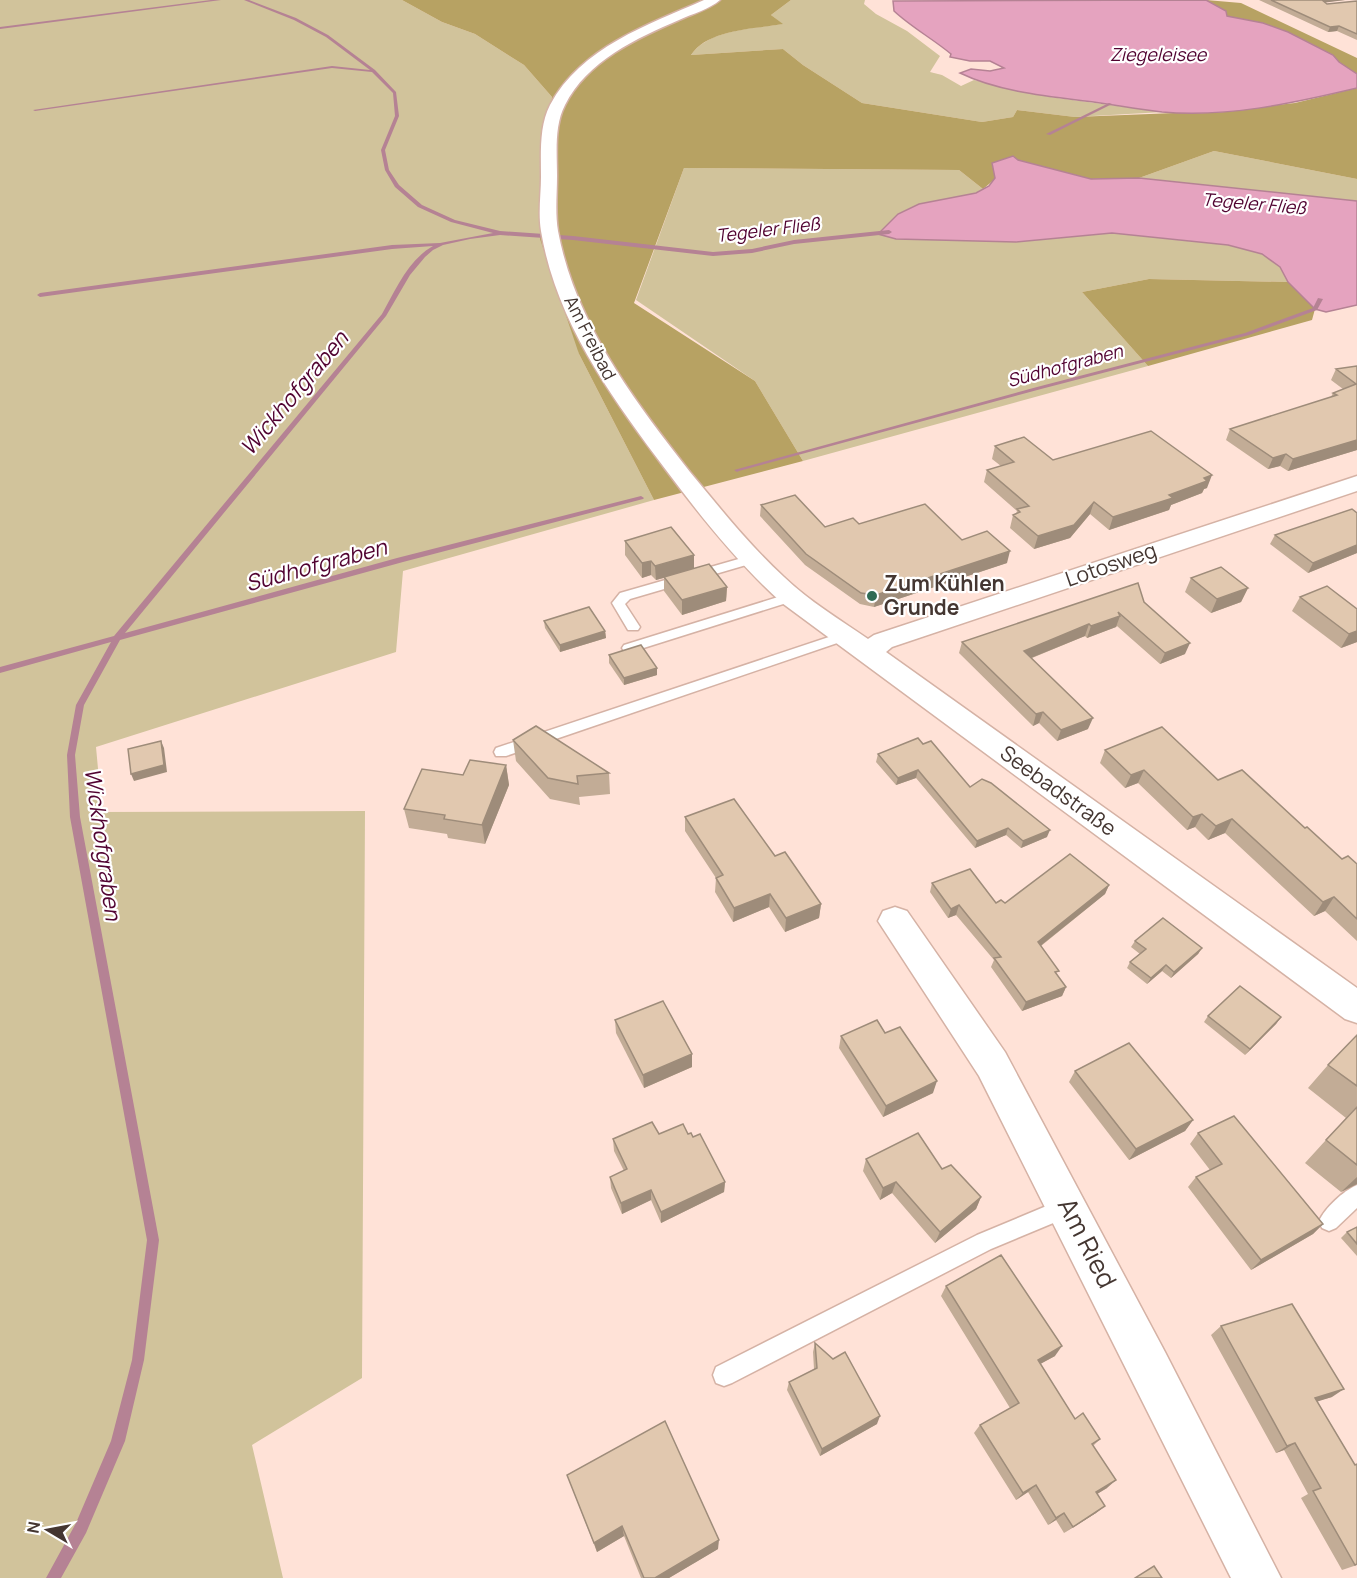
<svg xmlns="http://www.w3.org/2000/svg" width="1357" height="1578" font-family="Manrope,sans-serif">
	<style>
		.green { fill: #d1c39b }
		.forest { fill: #b7a263 }
		.water { fill: #e5a3bf; stroke: #b58294; stroke-width: 1.5 }
		.lines { fill: none; stroke-linecap: round; stroke-linejoin: round }
		.stream { fill: #b58294; fill-rule: evenodd }
		.lane-casing { stroke: #d5b2a5; stroke-width: 3 }
		.street-casing { stroke: #d5b2a5; stroke-width: 3 }
		.lane { fill: #fff; fill-rule: evenodd }
		.street { fill: #fff; fill-rule: evenodd }
		.wall { fill: #c2ac96 }
		.shaded-wall { fill: #9e8c7a }
		.building { fill: #e1c8af; stroke: #9e8c7a; stroke-width: 1.5 }
		.poi-dot { fill: #306b54; stroke: #fff; stroke-width: 2 }
		.labels { text-anchor: middle; stroke-width: 4.5; stroke-linejoin: round; paint-order: stroke }
		.far-water-label { font-size: 18px; font-style: italic; fill: #510331; stroke: #fff }
		.far-street-label { font-size: 18px; fill: #443631; stroke: #fff }
		.street-label { font-size: 21px; fill: #443631; stroke: #fff }
		.poi-label { font-size: 21px; font-weight: bold; fill: #443631; stroke: #fff; text-anchor: start }
		.water-label { font-size: 22px; font-style: italic; fill: #510331; stroke: #fff }
		.near-street-label { font-size: 26px; fill: #443631; stroke: #fff }
	</style>
	<rect width="100%" height="100%" fill="#ffe2d7"/>
	<!-- green -->
	<g class="green">
		<polygon points="0,0 402,0 442,22 475,34 524,65 552,97 546,140 579,354 654,500 403,571 396,652 96,747 102,812 365,811 362,1378 252,1445 283,1578 0,1578"/>
		<path d="M791,0H865L864,4L876,14L907,31L940,56L930,72L942,75L961,86L974,80L1050,97L1163,112L1075,117L1017,110L1013,117L982,122L862,103L803,65L783,49L691,55C709,29 753,29 782,24L771,15Z"/>
		<polygon points="1214,151 1357,179 1357,201 1139,178"/>
		<polygon points="684,168 959,170 983,189 976,193 919,204 898,214 958,239 1016,242 1112,233 1228,245 1262,254 1280,267 1288,282 1149,279 1082,292 1148,366 803,461 755,381 636,300"/>
	</g>
	<!-- forest -->
	<g class="forest">
		<path d="M402,0H791L771,15L783,24C754,29 708,29 691,55L783,49L803,65L862,103L982,122L1013,117L1017,110L1075,117L1224,111L1295,103L1357,88V179L1214,151L1139,178L1091,179L1018,160L983,189L959,170L684,168L634,303L755,381L803,461L654,500L579,354L540,239L546,186V140L552,97L524,65L475,34L442,22Z"/>
		<polygon points="1206,0 1241,3 1357,58 1357,74 1339,62 1333,55 1288,32 1263,23 1227,16 1226,11"/>
		<polygon points="1149,279 1288,282 1315,309 1312,320 1148,366 1082,292"/>
	</g>
	<!-- water -->
	<g class="water">
		<path d="M1206,0L1226,11L1227,16L1263,23L1288,32L1333,55L1339,62L1357,74V88C1294,103 1227,118 1162,112C1136,109 1110,104 1085,101C1044,96 997,91 960,73L971,69L990,71L1004,68L990,61H970L950,57L951,54C933,39 911,27 894,11L893,1Z"/>
		<polygon points="1013,156 1018,160 1091,179 1139,178 1357,201 1357,305 1326,312 1315,309 1288,282 1280,267 1262,254 1228,245 1112,233 1016,242 896,239 878,234 898,214 919,204 976,193 989,186 995,178 992,163"/>
	</g>
	<g class="lines">
		<!-- stream -->
		<g class="stream">
			<polygon points="211,0 221,0 0,29 0,27"/>
			<path d="M244,0H249L296,18L328,35L375,70L396,92L399,116L385,150L389,170L399,185L422,205L455,220L500,231L573,236L713,252L752,249L794,240L889,230L892,232L889,234L794,244L752,253L713,256L573,240L500,235L470,239L443,245L433,250L425,257L410,275L386,316L125,633L397,558L641,496L644,498L643,499L403,562L120,640L84,705L75,755L80,817L159,1240L144,1360L125,1441L86,1533L61,1578H46L76,1523L111,1441L132,1360L147,1240L70,817L67,755L76,705L111,642L0,673V667L114,636L382,314C395,291 408,260 433,246L392,249L40,297L37,295L40,293L392,245L440,243L493,233L451,222L418,207L395,187L385,170L381,150L395,116L393,93L372,72L332,68L35,111L33,110L332,66L370,70L326,37L294,20Z"/>
			<polygon points="1109,103 1112,104 1050,135 1046,134"/>
			<polygon points="1318,298 1323,299 1317,310 1249,335 1041,389 739,471 737,472 734,470 1037,387 1245,333 1313,308"/>
		</g>
		<!-- lane casing -->
		<g class="lane-casing">
			<g id="lane">
				<polygon points="749,556 755,560 753,563 630,599 625,604 640,627 638,630 628,630 612,603 620,593"/>
				<polygon points="791,593 796,594 797,597 796,600 634,651 624,651 622,648 624,645"/>
				<polygon points="844,632 849,633 851,636 849,639 506,756 496,756 494,752 496,748"/>
				<path d="M1357,1185V1208L1336,1228L1329,1231L1322,1228L1319,1221C1325,1208 1343,1191 1357,1185Z"/>
				<polygon points="1068,1197 1075,1200 1078,1207 1075,1214 991,1249 732,1383 724,1386 716,1383 713,1375 716,1367 977,1235"/>
			</g>
		</g>
		<!-- street casing -->
		<g class="street-casing">
			<g id="street">
				<path d="M704,0H720C710,9 692,14 679,20C637,38 587,61 565,105C554,126 557,153 557,176C557,194 555,213 558,231C575,323 634,400 690,472C720,508 749,545 784,577C809,601 839,619 868,639L874,635L1357,476V491L892,647L886,652L1357,988V1023L1345,1019L782,603C738,563 701,517 666,470C612,398 556,322 541,231C538,213 541,194 541,177C541,154 539,126 550,105C581,47 648,25 704,0Z"/>
				<polygon points="895,907 907,911 1005,1052 1165,1352 1281,1578 1231,1578 979,1076 878,921 883,911"/>
			</g>
		</g>
		<!-- lane -->
		<use href="#lane" class="lane"/>
		<!-- street -->
		<use href="#street" class="street"/>
	</g>
	<!-- wall -->
	<g class="wall">
		<polygon points="1259,0 1345,0 1324,2 1327,4 1357,1 1357,40 1337,31 1328,32"/>
		<polygon points="1357,366 1357,450 1288,471 1280,466 1268,469 1226,440 1230,429 1331,397 1333,393 1343,389 1331,380 1336,369"/>
		<polygon points="995,446 1053,460 1207,488 1204,489 1202,493 1171,505 1169,510 1109,530 1090,514 1070,538 1034,549 1010,528 1013,515 1016,514 1017,511 984,482 987,470 1001,466 992,459"/>
		<polygon points="761,505 825,527 859,524 962,540 1007,563 874,607 860,604 805,565 760,516"/>
		<polygon points="1357,513 1357,553 1308,573 1270,544 1275,535"/>
		<polygon points="625,541 694,555 694,568 727,587 726,601 682,615 664,591 664,578 656,580 651,575 642,578 625,555"/>
		<polygon points="1191,578 1248,588 1241,602 1211,613 1185,592"/>
		<polygon points="1300,597 1357,609 1357,642 1341,648 1292,611"/>
		<polygon points="1144,602 1185,654 1160,664 1117,626 1116,627 1087,638 1085,636 1032,658 1088,729 1057,741 1039,723 1033,726 959,653 962,642"/>
		<polygon points="544,621 605,631 606,638 560,652 545,628"/>
		<polygon points="609,655 657,668 657,675 624,685 609,663"/>
		<polygon points="513,740 609,773 610,794 579,797 580,805 550,799 516,761"/>
		<polygon points="923,744 970,787 1047,837 1021,848 1006,835 975,848 916,778 896,785 876,762 878,754"/>
		<polygon points="1105,750 1218,780 1305,828 1342,859 1357,864 1357,941 1325,911 1314,916 1225,833 1208,840 1195,827 1187,830 1138,783 1125,788 1100,763"/>
		<polygon points="506,765 509,785 485,844 448,838 447,834 409,828 404,809 463,775"/>
		<polygon points="685,817 775,856 821,904 819,918 785,932 769,907 733,922 715,892 716,878 685,831"/>
		<polygon points="932,883 996,903 1005,903 1109,885 1105,894 1041,946 1057,975 1066,987 1062,996 1022,1011 991,967 994,960 956,915 948,918 930,892"/>
		<polygon points="1135,941 1202,948 1198,954 1171,978 1162,971 1147,984 1127,968 1130,962 1140,954 1131,947"/>
		<polygon points="1208,1016 1281,1017 1276,1024 1245,1055 1204,1022"/>
		<polygon points="615,1020 692,1067 644,1088 616,1033"/>
		<polygon points="1357,1035 1357,1184 1341,1192 1305,1163 1346,1118 1308,1088 1328,1065"/>
		<polygon points="841,1036 933,1093 883,1117 839,1048"/>
		<polygon points="1075,1071 1193,1120 1185,1131 1129,1160 1069,1082"/>
		<polygon points="1198,1133 1323,1224 1313,1234 1251,1270 1188,1187 1196,1177 1210,1170 1190,1144"/>
		<polygon points="659,1134 688,1134 693,1137 725,1182 724,1192 661,1223 651,1200 622,1214 611,1188 610,1177 624,1171 614,1151 613,1139"/>
		<polygon points="866,1159 942,1169 981,1197 976,1209 935,1243 892,1193 880,1200 863,1171"/>
		<polygon points="1357,1227 1357,1256 1341,1238 1347,1232"/>
		<polygon points="946,1286 1055,1356 1040,1364 1075,1419 1100,1439 1093,1446 1107,1488 1097,1494 1096,1513 1064,1533 1056,1520 1048,1525 1028,1492 1016,1500 974,1433 980,1425 1010,1408 941,1296"/>
		<polygon points="1221,1326 1332,1397 1317,1401 1355,1465 1357,1565 1342,1570 1301,1498 1308,1494 1284,1450 1276,1453 1211,1335"/>
		<polygon points="815,1343 877,1424 820,1456 787,1390 789,1382 814,1369 813,1352"/>
		<polygon points="567,1475 718,1549 669,1578 641,1578 624,1536 597,1552"/>
	</g>
	<!-- shaded-wall -->
	<g class="shaded-wall">
		<polygon points="1322,0 1345,0 1322,3"/>
		<polygon points="1339,26 1337,31 1328,32 1330,27"/>
		<polygon points="1357,437 1357,450 1288,471 1293,459"/>
		<polygon points="1286,454 1280,466 1268,469 1273,458"/>
		<polygon points="1212,475 1207,488 1204,489 1202,493 1171,505 1169,510 1109,530 1113,517 1204,478"/>
		<polygon points="1094,502 1090,514 1070,538 1034,549 1038,536"/>
		<polygon points="1357,545 1357,553 1308,573 1313,563"/>
		<polygon points="1010,551 1007,563 874,607 876,595"/>
		<polygon points="694,555 694,569 656,580 655,566"/>
		<polygon points="651,561 651,575 642,578 642,563"/>
		<polygon points="727,587 726,601 682,615 682,600"/>
		<polygon points="1248,588 1241,602 1211,613 1217,599"/>
		<polygon points="1120,616 1116,627 1087,638 1091,626"/>
		<polygon points="1089,624 1085,636 1021,662 1024,651"/>
		<polygon points="605,631 606,638 560,652 560,645"/>
		<polygon points="1357,631 1357,642 1341,648 1349,634"/>
		<polygon points="1190,643 1185,654 1160,664 1165,653"/>
		<polygon points="657,668 657,675 624,685 624,678"/>
		<polygon points="1043,712 1039,723 1033,726 1036,714"/>
		<polygon points="1093,718 1088,729 1057,741 1061,730"/>
		<polygon points="161,741 164,748 167,772 134,781 131,774"/>
		<polygon points="506,765 509,785 485,844 482,825"/>
		<polygon points="918,770 916,778 896,785 898,778"/>
		<polygon points="1144,770 1138,783 1125,788 1131,775"/>
		<polygon points="1202,814 1195,827 1187,830 1193,817"/>
		<polygon points="1232,819 1225,833 1208,840 1216,826"/>
		<polygon points="1008,828 1006,835 975,848 977,841"/>
		<polygon points="1050,830 1047,837 1021,848 1023,841"/>
		<polygon points="1109,885 1105,894 1034,951 1038,942"/>
		<polygon points="770,894 769,907 733,922 734,908"/>
		<polygon points="1334,897 1325,911 1314,916 1323,902"/>
		<polygon points="821,904 819,918 785,932 786,918"/>
		<polygon points="959,905 956,915 948,918 951,909"/>
		<polygon points="1202,948 1198,954 1171,978 1174,972"/>
		<polygon points="1166,965 1162,971 1147,984 1151,978"/>
		<polygon points="1066,987 1062,996 1022,1011 1026,1002"/>
		<polygon points="1281,1017 1276,1024 1245,1055 1250,1049"/>
		<polygon points="692,1054 692,1067 644,1088 643,1075"/>
		<polygon points="937,1081 933,1093 883,1117 886,1106"/>
		<polygon points="1193,1120 1185,1131 1129,1160 1136,1149"/>
		<polygon points="1357,1177 1357,1184 1341,1192"/>
		<polygon points="725,1182 724,1192 661,1223 661,1212"/>
		<polygon points="896,1182 892,1193 880,1200 883,1188"/>
		<polygon points="651,1190 651,1200 622,1214 621,1203"/>
		<polygon points="981,1197 976,1209 935,1243 940,1232"/>
		<polygon points="1323,1224 1313,1234 1251,1270 1261,1260"/>
		<polygon points="1062,1346 1055,1356 1031,1369 1038,1360"/>
		<polygon points="1344,1389 1332,1397 1303,1406 1315,1398"/>
		<polygon points="880,1416 877,1424 820,1456 822,1449"/>
		<polygon points="1295,1443 1284,1450 1276,1453 1287,1446"/>
		<polygon points="1116,1480 1107,1488 1087,1500 1096,1492"/>
		<polygon points="1036,1485 1028,1492 1016,1500 1023,1493"/>
		<polygon points="1105,1506 1096,1513 1064,1533 1073,1527"/>
		<polygon points="1064,1513 1056,1520 1048,1525 1056,1518"/>
		<polygon points="622,1526 624,1536 597,1552 594,1543"/>
		<polygon points="719,1540 718,1549 669,1578 655,1578"/>
	</g>
	<!-- building -->
	<g class="building">
		<polygon points="1271,0 1322,0 1327,4 1357,1 1357,34 1339,26 1330,27"/>
		<polygon points="1357,366 1357,440 1293,459 1286,454 1273,458 1230,429 1337,395 1333,393 1356,384 1336,369"/>
		<polygon points="1151,431 1212,475 1204,478 1207,481 1169,495 1173,498 1113,517 1094,502 1074,525 1038,536 1013,515 1020,512 1017,509 1029,506 987,470 1014,462 995,446 1024,437 1053,460"/>
		<polygon points="795,495 825,527 853,518 859,524 925,504 962,540 987,531 1010,551 876,595 861,593 806,554 761,505"/>
		<polygon points="1352,509 1357,513 1357,545 1313,563 1275,535"/>
		<polygon points="671,527 694,555 655,566 651,561 642,563 625,541"/>
		<polygon points="709,564 727,587 682,600 664,577"/>
		<polygon points="1221,567 1248,588 1217,599 1191,578"/>
		<polygon points="1138,583 1144,602 1190,643 1165,653 1118,612 1120,616 1091,626 1089,624 1024,651 1093,718 1061,730 1043,712 1036,714 962,642"/>
		<polygon points="1327,586 1357,609 1357,631 1349,634 1300,597"/>
		<polygon points="589,607 605,631 560,645 544,621"/>
		<polygon points="641,645 657,668 624,678 609,655"/>
		<polygon points="536,726 609,773 577,776 578,784 548,778 513,740"/>
		<polygon points="1162,727 1218,780 1242,770 1305,828 1307,827 1342,859 1348,856 1357,864 1357,919 1334,897 1323,902 1232,819 1216,826 1202,814 1193,817 1144,770 1131,775 1105,750"/>
		<polygon points="918,738 923,744 931,741 970,787 982,779 991,783 1050,830 1023,841 1008,828 977,841 918,770 898,778 878,754"/>
		<polygon points="161,741 164,765 131,774 128,749"/>
		<polygon points="470,760 506,765 482,825 444,819 445,815 404,809 422,769 463,775"/>
		<polygon points="734,799 775,856 785,852 821,904 786,918 770,894 734,908 716,878 723,875 685,817"/>
		<polygon points="1070,854 1109,885 1038,942 1059,971 1055,972 1066,987 1026,1002 994,958 1001,957 959,905 951,909 932,883 970,869 996,903 1001,900 1005,903"/>
		<polygon points="1163,918 1202,948 1174,972 1166,965 1151,978 1130,962 1146,949 1135,941"/>
		<polygon points="1240,986 1281,1017 1250,1049 1208,1016"/>
		<polygon points="663,1001 692,1054 643,1075 615,1020"/>
		<polygon points="877,1020 885,1033 900,1027 937,1081 886,1106 841,1036"/>
		<polygon points="1357,1035 1357,1086 1328,1065"/>
		<polygon points="1129,1043 1193,1120 1136,1149 1075,1071"/>
		<polygon points="1357,1107 1357,1165 1326,1140"/>
		<polygon points="1234,1116 1323,1224 1261,1260 1196,1177 1222,1164 1198,1133"/>
		<polygon points="652,1122 659,1134 683,1124 688,1134 691,1133 693,1137 700,1134 725,1182 661,1212 651,1190 621,1203 610,1177 627,1169 613,1139"/>
		<polygon points="918,1133 942,1169 951,1165 981,1197 940,1232 896,1182 883,1188 866,1159"/>
		<polygon points="1357,1227 1357,1244 1347,1232"/>
		<polygon points="1001,1255 1062,1346 1038,1360 1075,1419 1083,1413 1100,1439 1092,1444 1116,1480 1096,1492 1105,1506 1073,1527 1064,1513 1056,1518 1036,1485 1023,1493 980,1425 1019,1403 946,1286"/>
		<polygon points="1292,1304 1344,1389 1315,1398 1355,1465 1357,1464 1357,1564 1355,1565 1313,1491 1321,1488 1295,1443 1287,1446 1221,1326"/>
		<polygon points="815,1343 833,1359 845,1352 880,1416 822,1449 789,1382 817,1368"/>
		<polygon points="665,1421 719,1540 655,1578 644,1578 622,1526 594,1543 567,1475"/>
		<polygon points="1154,1566 1162,1578 1135,1578"/>
	</g>
	<!-- markers -->
	<circle class="poi-dot" cx="872" cy="596" r="6"/>
	<g class="labels">
		<!-- far-water labels -->
		<g class="far-water-label">
			<text x="1158" y="61">Ziegeleisee</text>
			<text transform="translate(1254 204) rotate(5)" y="6">Tegeler Fließ</text>
			<text transform="translate(768 230) rotate(-7)" y="6">Tegeler Fließ</text>
			<text transform="translate(1065 366) rotate(-15)" y="6">Südhofgraben</text>
		</g>
		<!-- far-street labels -->
		<g class="far-street-label">
			<text transform="translate(590 338) rotate(63)" y="6">Am Freibad</text>
		</g>
		<!-- street labels -->
		<g class="street-label">
			<text transform="translate(1111 565) rotate(-19)" y="7">Lotosweg</text>
			<text transform="translate(1058 791) rotate(36)" y="7">Seebadstraße</text>
		</g>
		<!-- poi labels -->
		<g class="poi-label">
			<text x="884" y="591">Zum Kühlen<tspan x="884" dy="24">Grunde</tspan></text>
		</g>
		<!-- water labels -->
		<g class="water-label">
			<text transform="translate(294 393) rotate(-50)" y="8">Wickhofgraben</text>
			<text transform="translate(316 565) rotate(-15)" y="8">Südhofgraben</text>
			<text transform="translate(103 844) rotate(82)" y="8">Wickhofgraben</text>
		</g>
		<!-- near-street labels -->
		<g class="near-street-label">
			<text transform="translate(1087 1243) rotate(63)" y="9">Am Ried</text>
		</g>
	</g>
	<!-- north arrow -->
	<g transform="translate(48 1530) rotate(280)" stroke="#ffffff" stroke-width="4.5" paint-order="stroke">
	<path d="M0-4.5L10 22L0 15L-10 22Z" fill="#443631"/>
	<text y="-9" font-size="16" font-weight="bold" text-anchor="middle" fill="#443631">N</text>
	</g>
</svg>
